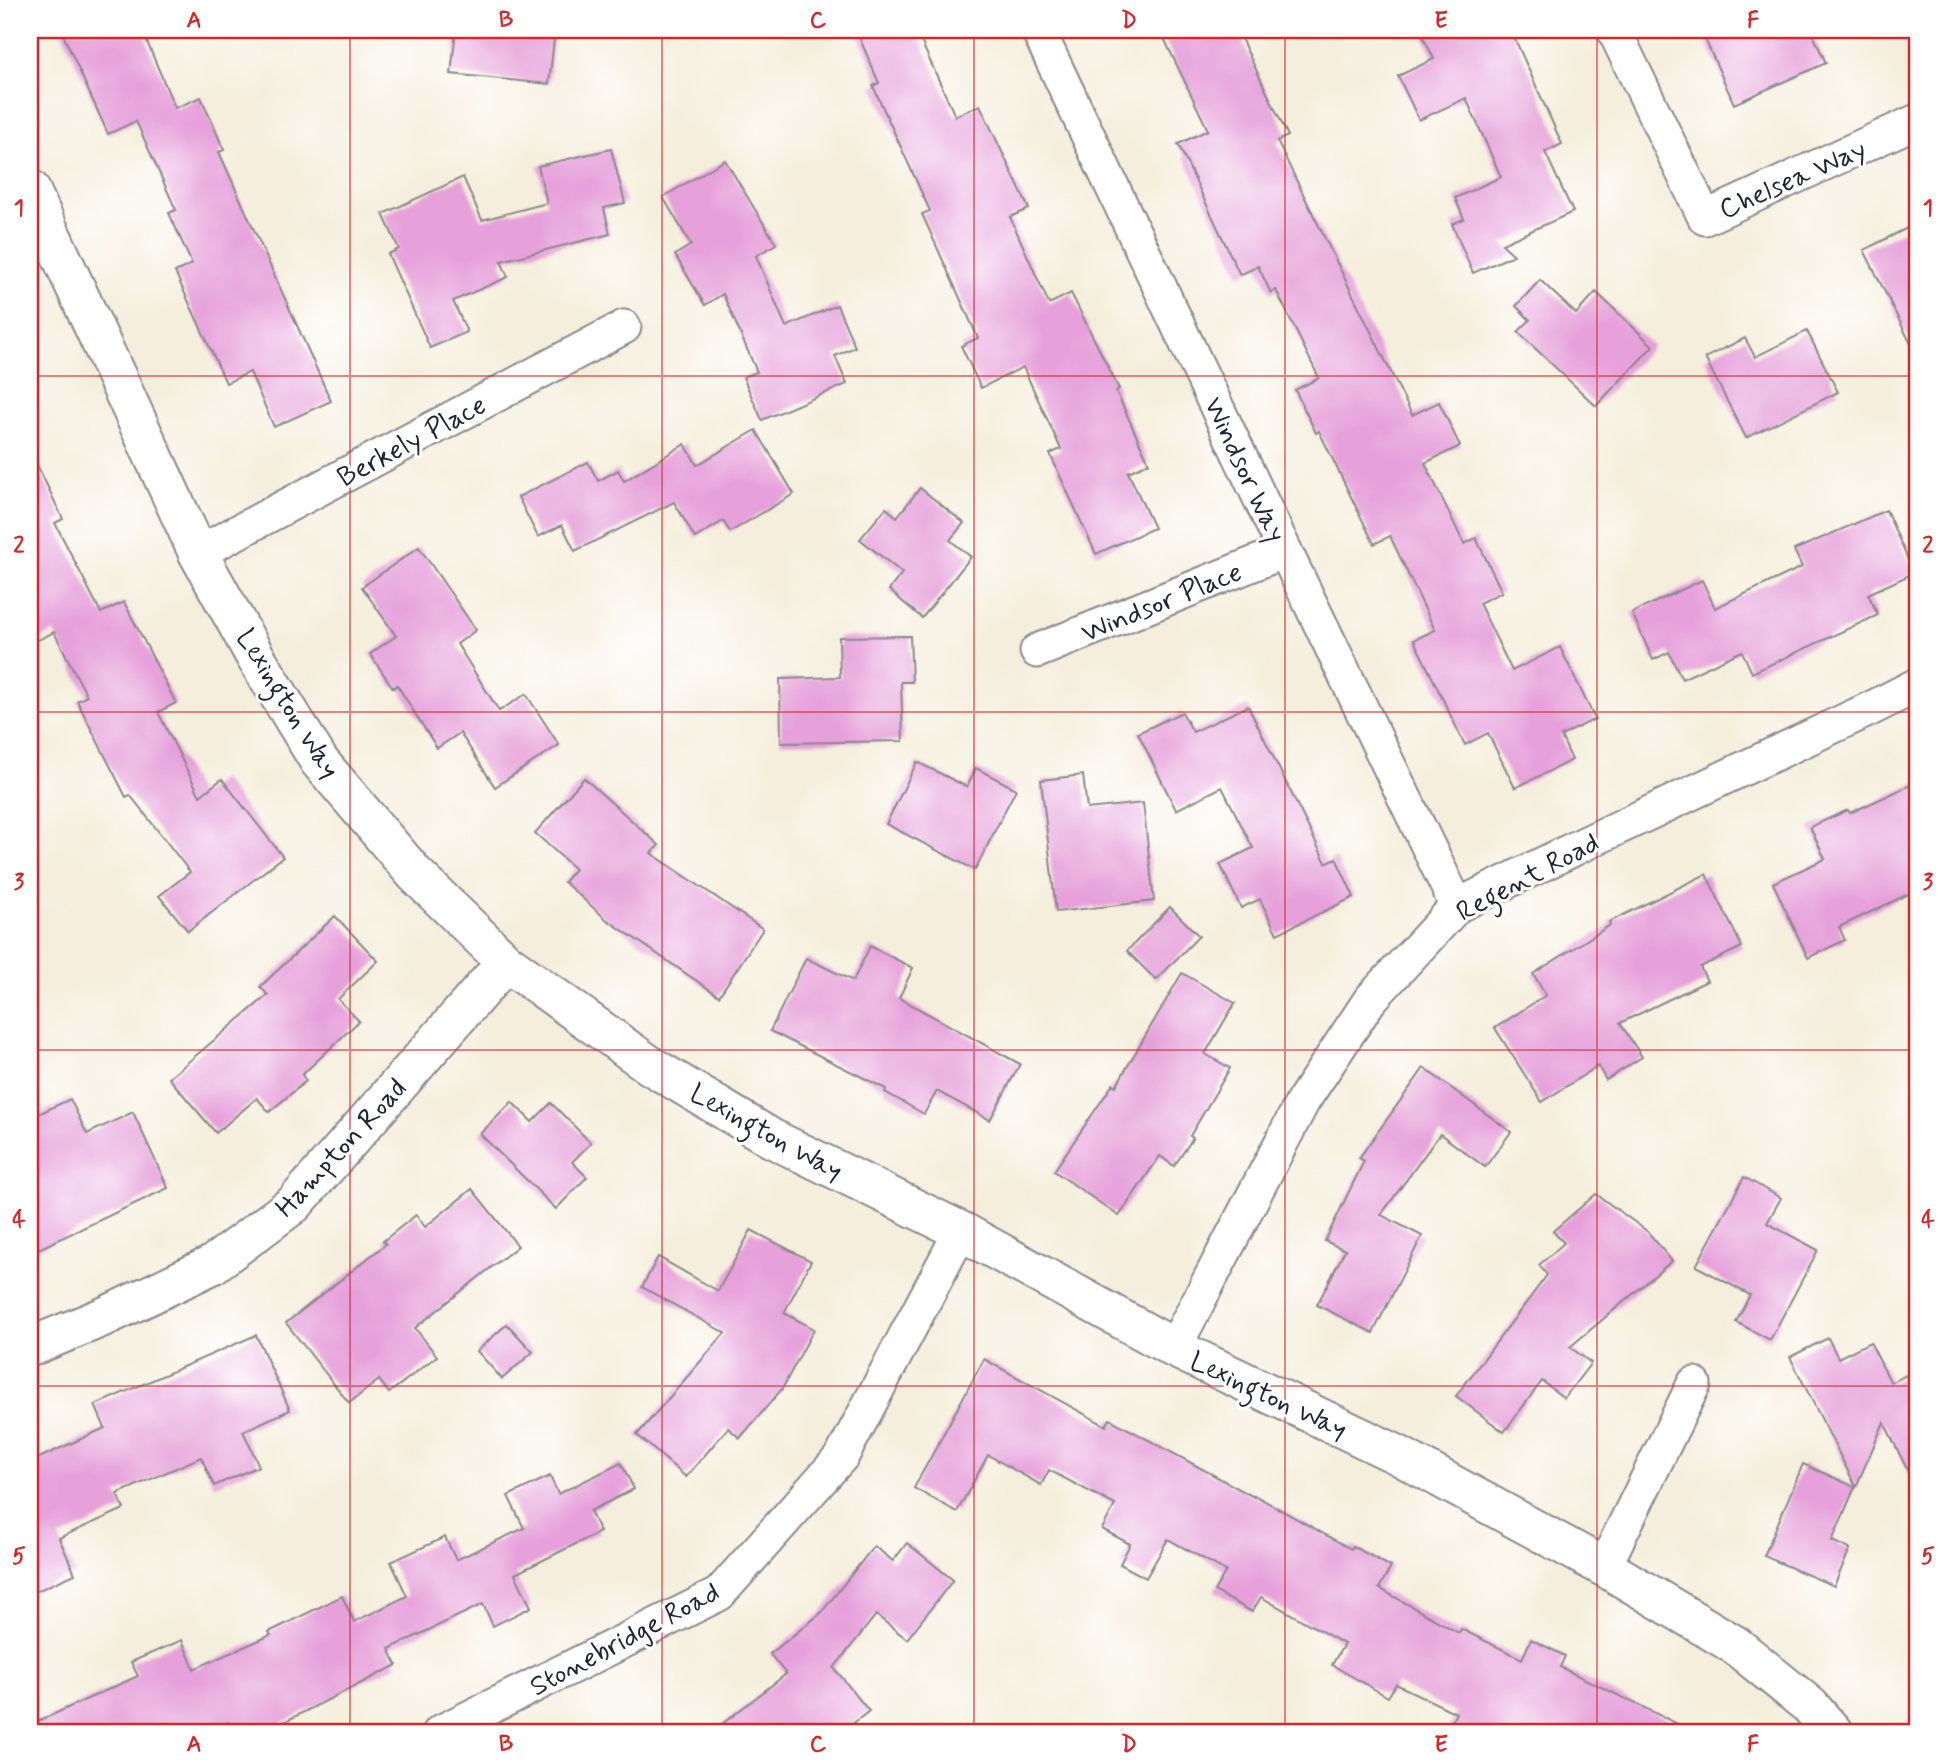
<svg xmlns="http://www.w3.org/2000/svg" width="1947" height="1762" font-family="Mynerve,sans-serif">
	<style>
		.building { fill: #e6a1da }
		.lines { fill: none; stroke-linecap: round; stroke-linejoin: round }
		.street-casing { stroke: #8c888c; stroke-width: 37 }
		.secondary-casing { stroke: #8c888c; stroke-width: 42 }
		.street { stroke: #fff; stroke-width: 33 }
		.secondary { stroke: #fff; stroke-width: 38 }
		.grid { fill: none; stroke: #d62828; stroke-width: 2; stroke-opacity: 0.55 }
		.labels { text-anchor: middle; stroke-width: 6; stroke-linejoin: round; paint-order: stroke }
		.street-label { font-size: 28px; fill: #22223b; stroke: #fff }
		.neatline { fill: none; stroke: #d62828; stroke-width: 2.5 }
		.grid-label { font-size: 23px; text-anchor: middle; font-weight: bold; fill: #d62828 }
	</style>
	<rect width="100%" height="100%" fill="#fff"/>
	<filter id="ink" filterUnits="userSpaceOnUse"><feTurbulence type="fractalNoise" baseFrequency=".0143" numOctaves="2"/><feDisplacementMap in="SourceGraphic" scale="14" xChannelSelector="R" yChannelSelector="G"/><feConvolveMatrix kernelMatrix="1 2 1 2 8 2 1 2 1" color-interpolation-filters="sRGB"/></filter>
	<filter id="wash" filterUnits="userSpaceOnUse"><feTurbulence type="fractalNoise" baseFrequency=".00686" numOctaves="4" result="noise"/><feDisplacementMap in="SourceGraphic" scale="28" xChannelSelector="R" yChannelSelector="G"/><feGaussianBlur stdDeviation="1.57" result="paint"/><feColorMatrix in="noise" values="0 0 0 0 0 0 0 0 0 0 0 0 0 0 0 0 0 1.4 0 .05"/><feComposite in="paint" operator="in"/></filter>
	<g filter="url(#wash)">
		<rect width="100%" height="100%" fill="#f5eedc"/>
		<g id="blocks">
			<!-- building -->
			<g class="building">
				<polygon points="61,30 142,30 175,108 201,97 224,150 219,152 331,401 274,427 250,372 226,383 175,272 192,264 169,213 176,210 136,121 108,134"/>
				<polygon points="456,30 555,30 549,84 451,74"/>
				<polygon points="856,30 916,30 955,116 980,105 1029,209 1010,217 1049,304 1071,293 1119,389 1116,391 1149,463 1128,472 1154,528 1096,554 1050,454 1061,449 1023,367 981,388 961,346 978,338 922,214 930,211 873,86 879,83"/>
				<polygon points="1160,30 1237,30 1288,136 1277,141 1412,415 1439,402 1460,446 1425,463 1464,544 1476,538 1502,592 1479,603 1512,671 1560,647 1595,719 1561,736 1572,760 1515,788 1488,733 1465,745 1414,640 1435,630 1390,536 1374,544 1319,431 1316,433 1295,390 1319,378 1276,290 1271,293 1258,266 1240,275 1178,144 1208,130"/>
				<polygon points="1420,30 1511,30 1562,144 1545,152 1573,212 1502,244 1514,255 1473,273 1452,224 1464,219 1455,198 1501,177 1466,98 1419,120 1398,76 1434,59"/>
				<polygon points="1701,30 1811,30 1826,63 1734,104"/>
				<polygon points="611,149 625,203 604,208 610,234 501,261 508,277 453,301 467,332 430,348 388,254 399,249 383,214 463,177 482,220 547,203 538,166"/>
				<polygon points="725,160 776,244 756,256 786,327 837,305 855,347 835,356 847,384 762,420 743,377 757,372 723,294 705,305 675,255 691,245 663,197"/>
				<polygon points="1917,223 1917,356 1864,250"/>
				<polygon points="1540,280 1576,314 1596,292 1653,346 1596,406 1518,332 1530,320 1516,306"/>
				<polygon points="1807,331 1838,392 1746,438 1705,358 1745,338 1755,357"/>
				<polygon points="756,430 794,494 730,532 723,521 695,538 674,502 575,551 562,525 538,537 518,497 588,462 598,481 618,470 624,481 685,444 697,465"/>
				<polygon points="30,450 63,519 55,523 101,613 124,602 176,703 158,712 200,796 222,779 283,857 188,931 159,896 190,872 130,795 126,797 77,701 87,696 54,632 30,644"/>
				<polygon points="920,488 964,523 950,540 971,557 922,618 889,590 902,573 860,539 886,508 897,517"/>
				<polygon points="1886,510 1914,573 1868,594 1878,615 1752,673 1742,651 1682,679 1669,652 1653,660 1632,613 1702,580 1715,608 1802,567 1794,550"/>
				<polygon points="419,547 476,630 457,644 499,711 526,694 559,745 495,787 460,733 437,748 397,685 393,688 370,654 396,636 362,587"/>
				<polygon points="910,636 912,682 901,682 903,741 781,743 780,679 840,677 839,637"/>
				<polygon points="1248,706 1326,863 1336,858 1354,897 1277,934 1260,899 1241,908 1220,864 1253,848 1222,787 1176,810 1138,733 1182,712 1193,732"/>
				<polygon points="917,762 967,787 976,768 1016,789 975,870 886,824"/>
				<polygon points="1083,775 1087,809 1143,803 1154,901 1056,912 1041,780"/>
				<polygon points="584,778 659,845 651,853 763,929 719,996 606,919 564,882 575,869 535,833"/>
				<polygon points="1917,782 1917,890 1839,927 1845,940 1808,958 1773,883 1825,859 1810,827 1848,810 1850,813"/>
				<polygon points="1706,874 1742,947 1700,967 1707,981 1620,1023 1642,1057 1606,1080 1598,1066 1542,1102 1495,1028 1546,995 1533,974 1610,925 1609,922"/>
				<polygon points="1170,907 1199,936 1156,980 1127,951"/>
				<polygon points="335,916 378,961 338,999 359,1021 302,1075 306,1081 269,1112 257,1098 216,1133 169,1078 268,995 260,987"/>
				<polygon points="870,946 913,968 899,998 1020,1064 990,1120 937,1091 924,1114 885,1092 886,1089 770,1031 806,958 853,981"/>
				<polygon points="1182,973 1235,1003 1205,1054 1230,1068 1190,1136 1193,1138 1174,1166 1160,1156 1119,1216 1054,1171 1113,1084 1116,1086"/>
				<polygon points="1424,1068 1511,1132 1485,1167 1440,1134 1381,1215 1422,1236 1373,1333 1317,1305 1345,1250 1325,1241 1364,1161 1359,1158"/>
				<polygon points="70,1099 87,1134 133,1112 168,1188 30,1253 30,1118"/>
				<polygon points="512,1102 532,1122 551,1103 591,1143 572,1162 587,1177 556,1209 480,1134"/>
				<polygon points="1744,1177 1781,1198 1767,1223 1818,1250 1770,1340 1736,1322 1750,1295 1696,1266"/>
				<polygon points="472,1189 518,1246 415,1328 437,1356 389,1393 379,1380 349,1403 286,1323 386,1244 383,1241 416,1215 425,1227"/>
				<polygon points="1596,1194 1648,1232 1672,1261 1570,1347 1591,1363 1564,1398 1542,1381 1504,1432 1456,1396 1547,1275 1539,1265 1564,1243 1553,1231"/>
				<polygon points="751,1230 811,1261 784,1313 814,1329 782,1389 740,1438 728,1428 686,1477 637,1435 725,1333 642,1287 658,1257 718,1291"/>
				<polygon points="507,1324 533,1352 502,1379 477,1351"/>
				<polygon points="256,1335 290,1410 243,1431 259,1466 214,1486 201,1457 117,1494 124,1509 59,1538 75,1574 30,1594 30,1462 105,1428 95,1405"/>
				<polygon points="1828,1338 1838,1358 1870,1342 1891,1383 1906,1375 1917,1397 1917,1490 1884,1422 1856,1487 1790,1357"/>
				<polygon points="984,1359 1106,1426 1110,1419 1254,1497 1254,1495 1351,1549 1353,1546 1391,1567 1379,1588 1459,1633 1461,1629 1522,1659 1531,1639 1565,1656 1560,1667 1694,1732 1447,1732 1456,1713 1396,1684 1388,1697 1332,1665 1344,1644 1261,1597 1252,1612 1214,1591 1226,1571 1168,1539 1146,1578 1120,1564 1130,1544 1102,1529 1115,1505 1049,1470 1041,1485 988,1455 957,1512 914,1488"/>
				<polygon points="621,1463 634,1489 590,1511 600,1532 515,1574 531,1607 493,1626 483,1604 389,1649 397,1665 282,1723 261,1732 232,1732 228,1722 206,1732 30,1732 30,1725 138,1676 131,1662 182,1640 194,1669 271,1635 269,1632 342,1596 354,1622 407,1596 391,1562 445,1537 456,1560 524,1528 508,1496 550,1476 558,1494"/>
				<polygon points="1803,1464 1855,1487 1832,1541 1850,1549 1834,1586 1764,1556"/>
				<polygon points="907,1543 953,1580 907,1639 876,1615 834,1668 869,1711 842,1732 712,1732 786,1674 770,1654 821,1613 874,1546 893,1561"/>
			</g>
		</g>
	</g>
	<g filter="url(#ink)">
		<use href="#blocks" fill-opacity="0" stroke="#8c888c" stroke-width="2"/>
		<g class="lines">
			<!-- street casing -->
			<g class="street-casing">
				<g id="street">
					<polyline points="1038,30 1285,551 1457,906"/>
					<polyline points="1614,30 1705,218 1917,121"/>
					<polyline points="198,553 624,327"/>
					<polyline points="1037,651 1285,551"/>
					<polyline points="1174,1348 1303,1101 1370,1000 1457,906 1586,843 1876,706 1917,685"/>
					<polyline points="1604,1567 1694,1384"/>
					<polyline points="440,1732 719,1594 842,1456 961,1231"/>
				</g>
			</g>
			<!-- secondary casing -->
			<g class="secondary-casing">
				<g id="secondary">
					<polyline points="30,189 198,553 255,656 319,761 415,874 506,962 651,1066 771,1138 961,1231 1174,1348 1398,1455 1604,1567 1735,1645 1810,1706 1833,1732"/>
					<polyline points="30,1347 108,1315 212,1265 294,1204 506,962"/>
				</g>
			</g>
			<!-- street -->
			<use href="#street" class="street"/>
			<!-- secondary -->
			<use href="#secondary" class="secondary"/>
		</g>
	</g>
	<!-- grid -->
	<path class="grid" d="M350,30V1732M662,30V1732M974,30V1732M1285,30V1732M1597,30V1732M30,376H1917M30,712H1917M30,1050H1917M30,1386H1917"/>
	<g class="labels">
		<!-- street labels -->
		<g class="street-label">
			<text transform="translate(1792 178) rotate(-24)" y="10">Chelsea Way</text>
			<text transform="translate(411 440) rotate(-28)" y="10">Berkely Place</text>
			<text transform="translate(1246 469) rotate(65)" y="10">Windsor Way</text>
			<text transform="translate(1161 601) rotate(-22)" y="10">Windsor Place</text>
			<text transform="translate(289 703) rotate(58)" y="10">Lexington Way</text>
			<text transform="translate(1527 876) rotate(-28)" y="10">Regent Road</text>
			<text transform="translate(767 1131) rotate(29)" y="10">Lexington Way</text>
			<text transform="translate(340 1147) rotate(-47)" y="10">Hampton Road</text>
			<text transform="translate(1269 1394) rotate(25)" y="10">Lexington Way</text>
			<text transform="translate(624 1638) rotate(-28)" y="10">Stonebridge Road</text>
		</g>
	</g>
	<!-- margin -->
	<rect width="1947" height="1762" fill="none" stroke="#fff" stroke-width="77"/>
	<rect x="38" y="38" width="1871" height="1686" class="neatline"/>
	<g class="grid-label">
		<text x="194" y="27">A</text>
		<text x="506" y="27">B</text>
		<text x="818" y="27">C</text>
		<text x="1129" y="27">D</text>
		<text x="1441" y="27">E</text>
		<text x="1753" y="27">F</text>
		<text x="19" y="215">1</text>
		<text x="1928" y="215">1</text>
		<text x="19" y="552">2</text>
		<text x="1928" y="552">2</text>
		<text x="19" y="889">3</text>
		<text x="1928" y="889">3</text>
		<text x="19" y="1226">4</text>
		<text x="1928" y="1226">4</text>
		<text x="19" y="1563">5</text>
		<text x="1928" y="1563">5</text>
		<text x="194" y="1751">A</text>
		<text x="506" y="1751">B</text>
		<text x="818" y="1751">C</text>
		<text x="1129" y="1751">D</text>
		<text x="1441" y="1751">E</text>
		<text x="1753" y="1751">F</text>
	</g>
</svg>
